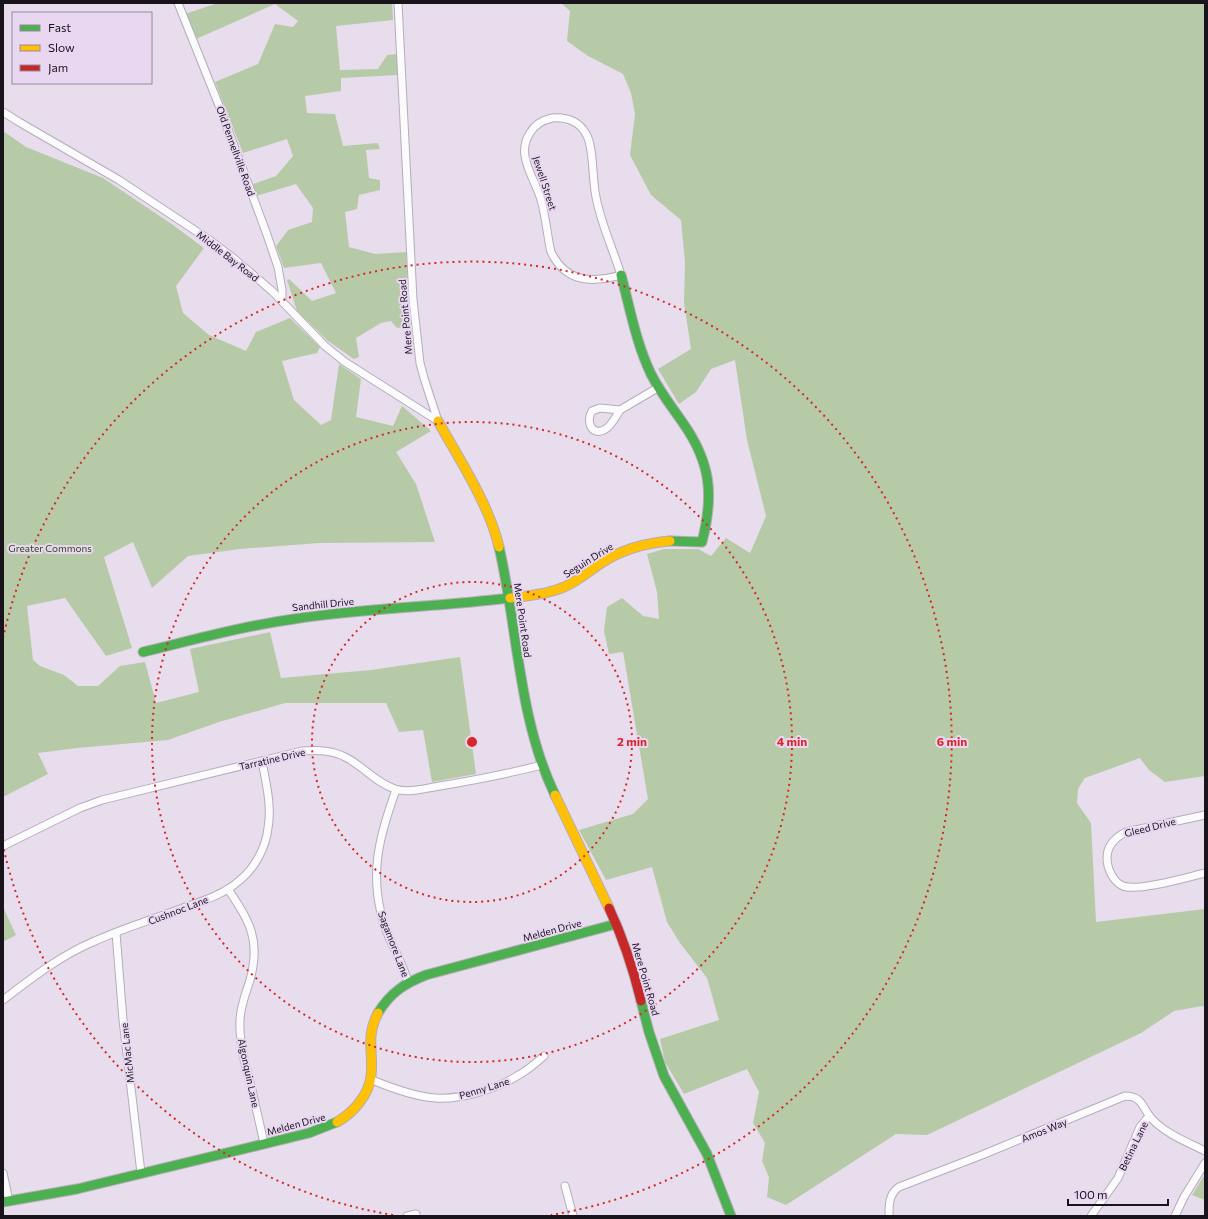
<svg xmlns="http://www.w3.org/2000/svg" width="1208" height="1219" font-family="Commissioner,sans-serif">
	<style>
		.green { fill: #b7caa8 }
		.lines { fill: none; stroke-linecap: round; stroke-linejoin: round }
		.street-casing { stroke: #b5adb9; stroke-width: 9 }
		.fast-casing { stroke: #b5adb9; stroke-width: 11 }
		.slow-casing { stroke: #b5adb9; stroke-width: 11 }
		.jam-casing { stroke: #b5adb9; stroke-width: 11 }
		.street { stroke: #fbfafc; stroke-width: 7 }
		.fast { stroke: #4caf50; stroke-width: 9 }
		.slow { stroke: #ffc107; stroke-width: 9 }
		.jam { stroke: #c62828; stroke-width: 9 }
		.ring { fill: none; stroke: #d62828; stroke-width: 2; stroke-dasharray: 2 4 }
		.labels { text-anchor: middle; stroke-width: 4; stroke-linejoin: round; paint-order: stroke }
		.street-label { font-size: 10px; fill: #19131c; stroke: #e9d7f2 }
		.park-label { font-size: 10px; fill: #2b480f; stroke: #e9d7f2 }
		.centre { fill: #d62828; stroke: #e9d7f2; stroke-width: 2 }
		.ring-label { font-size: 12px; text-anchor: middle; font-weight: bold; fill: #d62828; stroke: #e9d7f2; stroke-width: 4; stroke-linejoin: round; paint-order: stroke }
	</style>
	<rect width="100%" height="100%" fill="#e7ddec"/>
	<!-- green -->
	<g class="green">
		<polygon points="218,3 392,3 393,20 336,26 340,70 378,69 387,55 397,54 397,75 341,78 341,91 305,96 307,113 335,114 343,146 378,143 380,149 366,150 369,178 380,180 380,190 359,195 357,209 345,212 349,247 375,254 406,252 410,326 397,328 391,321 381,323 356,338 359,357 354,359 328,341 297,311 287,280 289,279 312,301 336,293 321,263 284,268 276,246 288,230 312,222 313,208 296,184 256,196 253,184 276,176 293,156 287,139 243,153 215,82 258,64 275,24 293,27 298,21 275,4 196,39 185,14"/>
		<polygon points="561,3 1205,3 1205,776 1165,782 1149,770 1140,758 1085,778 1078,789 1077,803 1091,823 1096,922 1205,909 1205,1007 1202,1006 1174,1011 1141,1033 927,1135 896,1134 786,1205 767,1197 769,1177 762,1161 765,1143 753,1123 759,1092 747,1069 684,1094 665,1062 660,1039 719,1020 707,978 680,943 667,922 652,867 606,880 579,830 633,814 648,799 623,652 609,654 604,631 607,607 622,598 643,616 659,619 657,592 647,554 664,549 698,549 711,556 726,538 750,553 766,516 747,440 735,360 711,369 696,392 679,404 658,369 691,349 684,303 685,262 681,220 651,195 630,155 635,114 631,93 623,74 588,56 567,41 570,11"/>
		<polygon points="3,131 26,147 103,178 173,225 204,248 176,286 183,313 209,335 246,351 256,332 290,318 320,347 317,353 282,361 294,400 321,425 331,420 339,364 361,379 356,417 393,426 402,406 431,431 396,452 416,484 435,542 319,543 240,549 188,556 152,588 133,542 104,557 132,648 106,656 65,598 27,606 33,660 40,666 64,675 78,686 98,686 120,666 145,662 156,703 199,692 190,649 270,632 281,678 371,670 460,657 476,774 432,782 423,730 399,732 386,703 285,703 219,722 168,740 77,748 38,753 48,774 3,797"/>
		<polygon points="3,907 16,935 3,942"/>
		<polygon points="1205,1174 1205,1200 1192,1195"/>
	</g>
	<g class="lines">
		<!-- street casing -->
		<g class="street-casing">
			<g id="street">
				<polyline points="178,3 220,108 266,232 278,267 282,290 282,301"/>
				<polyline points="398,3 413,300 420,363 424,378 438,421"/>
				<polyline points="3,112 19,122 119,180 211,241 232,257 272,291 325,346 345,362 438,421"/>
				<path d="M552,118C566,117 579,121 586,134C594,146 592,180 596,197C601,224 613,249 621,275C592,283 566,283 551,252C547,235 546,217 541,200C535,178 515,155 530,133C535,124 543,120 552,118Z"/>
				<path d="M600,408L620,410C616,416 611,427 604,430C591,436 586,421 592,411Z"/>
				<polyline points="620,410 659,387"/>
				<path d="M396,790C378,839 368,879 386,930C393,948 403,964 408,982"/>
				<path d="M1205,815L1126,832C1116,837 1107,845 1107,858C1107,868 1113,882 1123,886C1138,892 1188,877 1205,873"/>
				<path d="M3,846L80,808L102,800L302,751C318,750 333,750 347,758C364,767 376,783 395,789C407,793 422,789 434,787C470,781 507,774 542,765"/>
				<path d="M228,889C250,922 261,940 250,980C246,993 240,1007 240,1021C239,1044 246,1068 252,1090C256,1108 260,1126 264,1143"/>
				<polyline points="116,933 123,1020 141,1173"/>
				<path d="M3,1000C32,978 61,955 95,941C124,928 154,919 183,908C203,901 225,894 240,880C255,868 266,847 268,828C272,806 266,783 262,761"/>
				<path d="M370,1079C391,1088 412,1096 435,1098C460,1100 496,1089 517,1076C527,1071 536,1063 544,1056"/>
				<polyline points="3,1173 9,1201"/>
				<polyline points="565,1186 573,1216"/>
				<polyline points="407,1216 416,1214"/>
				<path d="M889,1216C889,1204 889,1194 899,1187L982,1155L1125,1096C1143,1096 1142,1108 1152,1119C1166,1134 1187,1142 1205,1151"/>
				<polyline points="1091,1216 1118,1178 1140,1127 1149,1116"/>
				<polyline points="1175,1216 1184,1197 1205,1163"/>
			</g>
		</g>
		<!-- fast casing -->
		<g class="fast-casing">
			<g id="fast">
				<path d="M621,275C630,308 636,343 651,374C660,392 672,407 683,423C711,463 714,495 702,542L670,541"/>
				<path d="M499,547C518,629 518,718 555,795"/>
				<path d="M143,652C193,640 243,626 294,619C366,608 438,607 510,598"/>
				<polyline points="641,1001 649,1032 664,1076 707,1154 731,1216"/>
				<path d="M378,1013C390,993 405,983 426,975L616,924"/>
				<polyline points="3,1202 77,1189 309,1133 337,1122"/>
			</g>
		</g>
		<!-- slow casing -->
		<g class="slow-casing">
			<g id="slow">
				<path d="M438,421C459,459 489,504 499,547"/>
				<path d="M510,598C528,596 548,594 564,587C579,581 590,570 603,562C623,549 646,543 670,541"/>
				<polyline points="555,795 609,908"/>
				<path d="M337,1122C353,1113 369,1095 371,1076C374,1052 365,1038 378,1013"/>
			</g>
		</g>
		<!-- jam casing -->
		<g class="jam-casing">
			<path id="jam" d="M609,908C623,938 633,968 641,1001"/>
		</g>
		<!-- street -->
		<use href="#street" class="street"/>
		<!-- fast -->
		<use href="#fast" class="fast"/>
		<!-- slow -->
		<use href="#slow" class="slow"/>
		<!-- jam -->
		<use href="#jam" class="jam"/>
	</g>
	<!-- distance rings -->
	<g class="ring">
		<circle cx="472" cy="742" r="160"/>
		<circle cx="472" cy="742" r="320"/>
		<path d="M393 1215A480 480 0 0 1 3 846M3 638A480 480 0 1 1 551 1215"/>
	</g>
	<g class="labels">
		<!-- street labels -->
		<g class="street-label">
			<text transform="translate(236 151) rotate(70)" y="4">Old Pennellville Road</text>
			<text transform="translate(545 183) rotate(72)" y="4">Jewell Street</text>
			<text transform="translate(228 256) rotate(38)" y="4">Middle Bay Road</text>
			<text transform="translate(405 317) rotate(-95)" y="4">Mere Point Road</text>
			<text transform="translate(588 560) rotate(-32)" y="4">Seguin Drive</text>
			<text transform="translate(323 604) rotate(-6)" y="4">Sandhill Drive</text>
			<text transform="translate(523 620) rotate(82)" y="4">Mere Point Road</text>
			<text transform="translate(272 759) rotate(-13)" y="4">Tarratine Drive</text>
			<text transform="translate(1150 827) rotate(-14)" y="4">Gleed Drive</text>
			<text transform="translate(178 910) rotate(-21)" y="4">Cushnoc Lane</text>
			<text transform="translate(552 930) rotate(-15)" y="4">Melden Drive</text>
			<text transform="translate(394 944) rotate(69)" y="4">Sagamore Lane</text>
			<text transform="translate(646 979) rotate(74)" y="4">Mere Point Road</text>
			<text transform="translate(127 1053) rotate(-96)" y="4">MicMac Lane</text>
			<text transform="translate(249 1073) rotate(78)" y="4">Algonquin Lane</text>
			<text transform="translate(484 1088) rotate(-17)" y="4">Penny Lane</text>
			<text transform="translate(296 1124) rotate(-15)" y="4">Melden Drive</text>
			<text transform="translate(1044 1130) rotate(-22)" y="4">Amos Way</text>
			<text transform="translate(1133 1146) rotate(-64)" y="4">Betina Lane</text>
		</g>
		<!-- park labels -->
		<g class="park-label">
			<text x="50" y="552">Greater Commons</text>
		</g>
	</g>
	<circle cx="472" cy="742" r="6" class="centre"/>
	<g class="ring-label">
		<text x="632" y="746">2 min</text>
		<text x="792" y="746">4 min</text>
		<text x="952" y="746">6 min</text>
	</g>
	<!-- border -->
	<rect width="1208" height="1219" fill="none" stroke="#19131c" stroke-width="8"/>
	<!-- legend -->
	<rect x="12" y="12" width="140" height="72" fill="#e9d7f2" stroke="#96899c"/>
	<rect x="20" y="25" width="20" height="6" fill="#4caf50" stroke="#96899c"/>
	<text x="48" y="32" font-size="12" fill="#19131c">Fast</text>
	<rect x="20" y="45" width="20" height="6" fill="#ffc107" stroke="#96899c"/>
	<text x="48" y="52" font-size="12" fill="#19131c">Slow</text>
	<rect x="20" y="65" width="20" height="6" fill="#c62828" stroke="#96899c"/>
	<text x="48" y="72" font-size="12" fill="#19131c">Jam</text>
	<!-- scale -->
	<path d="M1068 1199v6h100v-6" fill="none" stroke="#19131c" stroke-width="2"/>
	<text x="1074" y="1199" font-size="12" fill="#19131c" stroke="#e9d7f2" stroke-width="3" paint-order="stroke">100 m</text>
</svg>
